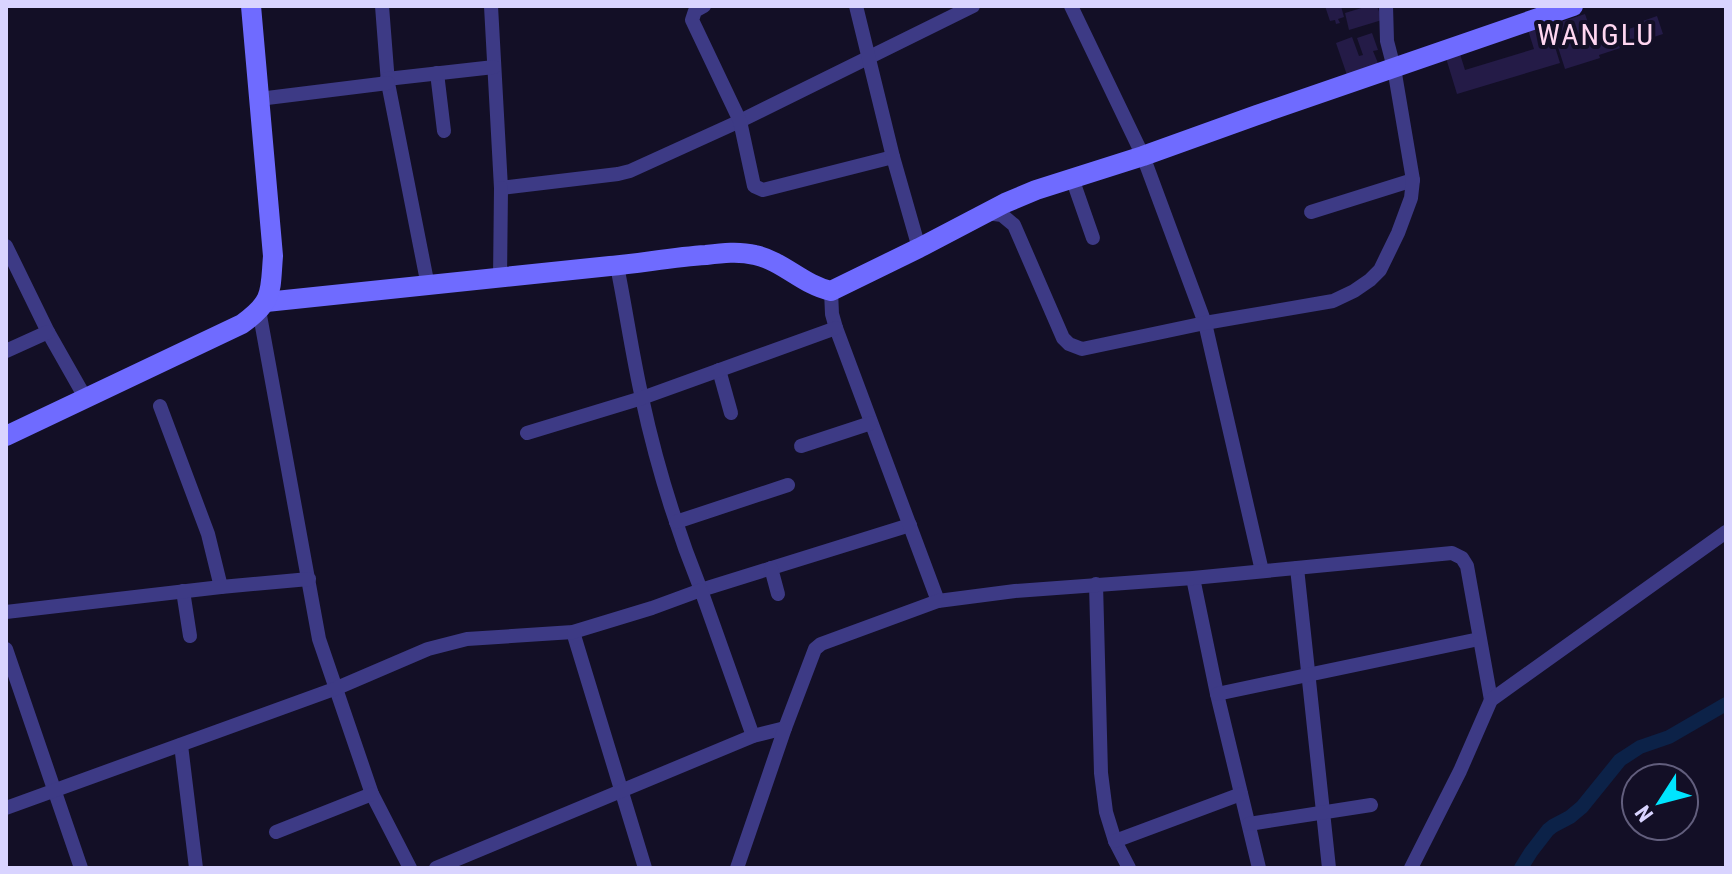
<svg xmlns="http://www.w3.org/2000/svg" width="1732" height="874" font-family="'Roboto Condensed',sans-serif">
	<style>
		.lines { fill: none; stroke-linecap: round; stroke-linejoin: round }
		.canal { stroke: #0c2248; stroke-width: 14 }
		.building { fill: #241b47 }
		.street { stroke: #3d3a85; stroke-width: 14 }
		.secondary { stroke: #6f6bff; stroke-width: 20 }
		.labels { text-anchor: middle; stroke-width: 8; stroke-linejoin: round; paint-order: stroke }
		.quarter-label { font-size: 30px; letter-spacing: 2px; fill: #ffd6f0; stroke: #130f26 }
	</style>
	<rect width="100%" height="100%" fill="#130f26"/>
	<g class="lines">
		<!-- canal -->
		<polyline class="canal" points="1521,868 1531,852 1548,830 1553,826 1570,817 1582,807 1620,760 1640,747 1669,737 1726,704"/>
	</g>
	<!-- building -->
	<g class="building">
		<polygon points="1325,6 1341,6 1344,17 1338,19 1340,23 1336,24 1335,20 1330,21"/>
		<polygon points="1368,6 1377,6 1382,20 1349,30 1345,13"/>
		<polygon points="1585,14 1594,40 1641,25 1640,22 1657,16 1663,34 1599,55 1600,58 1565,69 1551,25"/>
		<polygon points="1548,24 1560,63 1457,94 1446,58 1460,54 1465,70 1534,49 1528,30"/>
		<polygon points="1372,33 1378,50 1373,51 1380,68 1348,78 1336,43 1352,37 1359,56 1363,55 1357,38"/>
	</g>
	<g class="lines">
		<!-- street -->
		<g class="street">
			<polyline points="382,6 388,83 428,286"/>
			<polyline points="491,6 501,188 618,174 630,171 740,121 973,6"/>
			<polyline points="704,6 695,11 692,20 740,121 754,186 763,190 893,157"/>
			<polyline points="856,6 893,157 919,248"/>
			<polyline points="1071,6 1143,156 1205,323 1262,571"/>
			<polyline points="437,73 444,131"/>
			<polyline points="387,79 494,67"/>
			<polyline points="259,99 388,83"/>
			<polyline points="1072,178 1093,238"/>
			<polyline points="1311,212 1413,180"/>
			<polyline points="986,213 1002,215 1014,225 1063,338 1069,344 1082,349 1205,323 1333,301 1354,291 1370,280 1380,270 1398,233 1411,198 1413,180 1394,68 1387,41 1386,6"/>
			<polyline points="6,246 48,332 86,399"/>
			<path d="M617,266C626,310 632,354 642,398C656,463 676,528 701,590L910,525"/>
			<polyline points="500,279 501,188"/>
			<polyline points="831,291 832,314 836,328 938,601"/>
			<polyline points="259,310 319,639 372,794 410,868"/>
			<polyline points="6,351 48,332"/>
			<polyline points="719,370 731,413"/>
			<polyline points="160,406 208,534 221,587"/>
			<polyline points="527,433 642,398 836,328"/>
			<polyline points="801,446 871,423"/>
			<polyline points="676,522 788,485"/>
			<polyline points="771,568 778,594"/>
			<polyline points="1297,568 1329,868"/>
			<polyline points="1193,578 1217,694 1259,868"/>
			<polyline points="1096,584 1101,773 1106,812 1115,841 1129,868"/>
			<polyline points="183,591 190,636"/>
			<polyline points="6,612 221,587 309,579"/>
			<polyline points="573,632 645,868"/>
			<polyline points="6,649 81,868"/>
			<polyline points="1217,694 1479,639"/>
			<polyline points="181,745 196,868"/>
			<polyline points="6,808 337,688 428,649 467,639 573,632 652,608 701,590 753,736"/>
			<polyline points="1249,824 1371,805"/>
			<polyline points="276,832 372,794"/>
			<polyline points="1115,841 1241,794"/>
			<polyline points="436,868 753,736 785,728"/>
			<polyline points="737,868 785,728 815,649 821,644 938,601 1015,591 1193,578 1452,553 1462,558 1467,566 1491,700"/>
			<polyline points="1411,868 1460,771 1491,700 1726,532"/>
		</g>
		<!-- secondary -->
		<g class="secondary">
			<path d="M266,302C380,290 495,279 610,266C642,263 674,257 706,255C722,253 739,251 755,255C783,261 803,285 831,291L919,248L1005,203L1036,190L1143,156L1257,115L1573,6"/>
			<path d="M6,436L242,324C274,301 270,292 273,256L251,6"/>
		</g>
	</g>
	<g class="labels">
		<!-- quarter labels -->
		<g class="quarter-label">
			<text x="1596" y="45">WANGLU</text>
		</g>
	</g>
	<!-- border -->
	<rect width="1732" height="874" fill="none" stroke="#d9d4ff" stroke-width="16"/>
	<!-- north arrow -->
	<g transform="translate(1660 802) rotate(234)"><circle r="38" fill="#130f26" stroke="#625e7d" stroke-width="2"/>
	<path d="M0-6L14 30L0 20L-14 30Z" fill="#00e5ff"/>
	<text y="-12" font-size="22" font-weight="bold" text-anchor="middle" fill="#d9d4ff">N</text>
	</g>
</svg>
